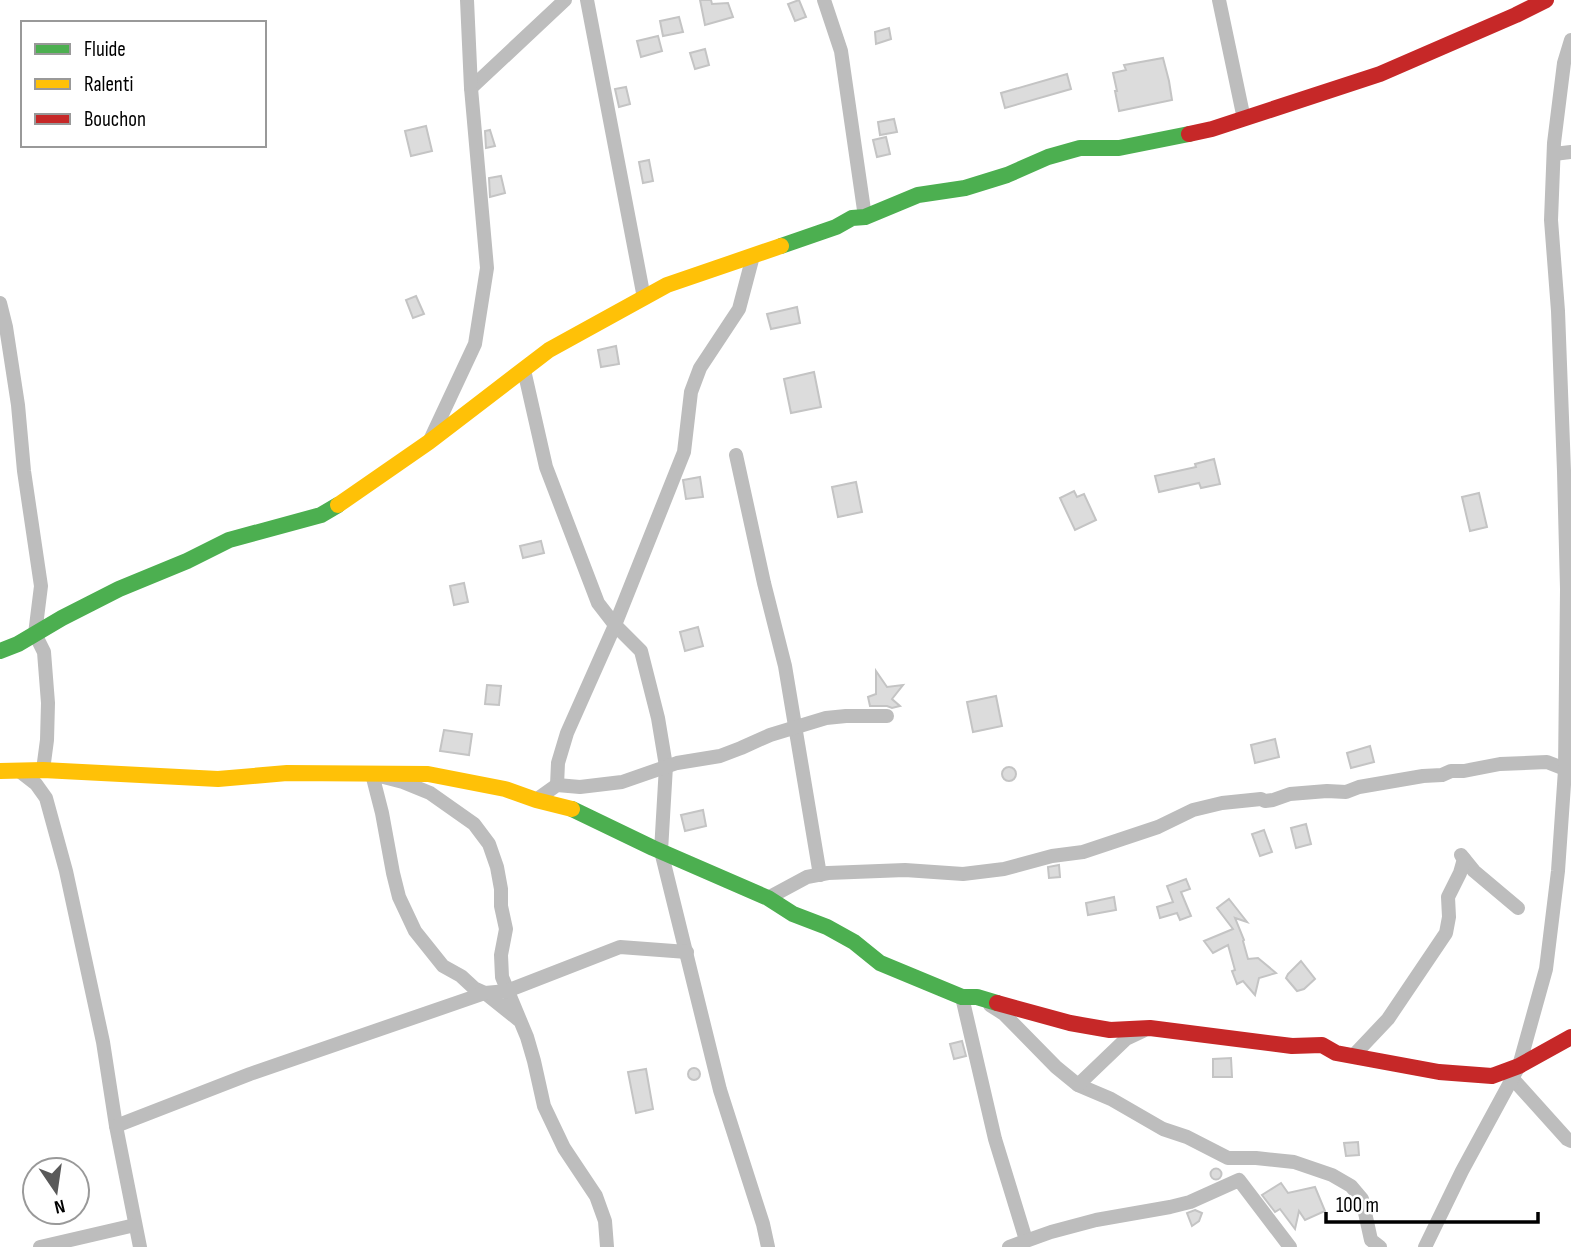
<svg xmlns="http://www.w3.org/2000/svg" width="1571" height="1247" font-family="'Sofia Sans Condensed',sans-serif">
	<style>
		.building { fill: #dcdcdc; stroke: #c4c4c4; stroke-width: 2 }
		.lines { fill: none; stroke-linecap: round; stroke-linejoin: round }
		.street { stroke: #bdbdbd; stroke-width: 14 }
		.fast { stroke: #4caf50; stroke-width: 16 }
		.slow { stroke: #ffc107; stroke-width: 16 }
		.jam { stroke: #c62828; stroke-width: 16 }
	</style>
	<rect width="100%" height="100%" fill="#fff"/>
	<!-- building -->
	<g class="building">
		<polygon points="700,0 711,0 712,4 728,3 733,17 705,25"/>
		<polygon points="799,0 806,17 795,21 788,4"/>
		<polygon points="679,17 683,32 663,36 660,21"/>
		<polygon points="889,28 891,39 876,44 875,32"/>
		<polygon points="658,36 662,51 641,57 637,41"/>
		<polygon points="705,49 709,65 695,69 690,53"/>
		<polygon points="1163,58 1169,81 1172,100 1119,111 1115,91 1117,91 1113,73 1126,70 1124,65"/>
		<polygon points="1067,74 1071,89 1005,108 1001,93"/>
		<polygon points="626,87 630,104 619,107 615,89"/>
		<polygon points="894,119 897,132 880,135 878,122"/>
		<polygon points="426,126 432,151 411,156 405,131"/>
		<polygon points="490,130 495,146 486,148 485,131"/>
		<polygon points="886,137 890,154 877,157 873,140"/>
		<polygon points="649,160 653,181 643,183 639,162"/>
		<polygon points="501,176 505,193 490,197 489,178"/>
		<polygon points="416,296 424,314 413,318 406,300"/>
		<polygon points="797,307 800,323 771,329 767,314"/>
		<polygon points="616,346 619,364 601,367 598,350"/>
		<polygon points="814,372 821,407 791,413 784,379"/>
		<polygon points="1214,459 1220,484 1201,488 1199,483 1159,492 1155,476 1196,467 1195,464"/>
		<polygon points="700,477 703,497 686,499 683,480"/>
		<polygon points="856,482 862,512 838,517 832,487"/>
		<polygon points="1074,491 1077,497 1084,494 1096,520 1075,530 1060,498"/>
		<polygon points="1479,493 1487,527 1470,531 1462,497"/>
		<polygon points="541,541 544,553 523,558 520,546"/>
		<polygon points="464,583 468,602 454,605 450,586"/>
		<polygon points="698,627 703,646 685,651 680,632"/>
		<polygon points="876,671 887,687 903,685 892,699 900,706 892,708 887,706 870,706 868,697 876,694"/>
		<polygon points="487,685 501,686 499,705 485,704"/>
		<polygon points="996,696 1002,726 973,732 967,702"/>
		<polygon points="444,730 472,734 469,755 440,751"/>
		<polygon points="1275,739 1279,757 1255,763 1251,745"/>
		<polygon points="1370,746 1374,762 1351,768 1347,753"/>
		<circle cx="1009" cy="774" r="7"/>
		<polygon points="703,810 706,826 685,831 681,815"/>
		<polygon points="1306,824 1311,844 1296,848 1291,828"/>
		<polygon points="1264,830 1272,852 1260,856 1252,834"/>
		<polygon points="1059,865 1060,877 1049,878 1048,867"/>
		<polygon points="1186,879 1190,889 1181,892 1191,916 1180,920 1177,913 1160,918 1157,907 1173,902 1167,886"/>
		<polygon points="1114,897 1116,910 1088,915 1086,903"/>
		<polygon points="1229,899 1247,922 1235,918 1244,940 1243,941 1248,959 1258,958 1276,973 1259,978 1255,995 1243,981 1237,984 1232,971 1235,970 1228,945 1213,953 1204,941 1233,929 1217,908"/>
		<polygon points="1301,961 1315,979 1304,989 1297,991 1286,978 1288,974"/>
		<polygon points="962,1041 966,1056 954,1059 950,1044"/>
		<polygon points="1231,1058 1232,1077 1213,1077 1213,1059"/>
		<circle cx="694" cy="1074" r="6"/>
		<polygon points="646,1069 653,1109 636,1113 628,1072"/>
		<polygon points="1358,1142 1359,1155 1346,1156 1344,1143"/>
		<circle cx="1216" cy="1174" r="5.5"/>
		<polygon points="1281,1183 1288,1193 1315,1187 1325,1211 1305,1220 1299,1211 1295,1229 1280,1209 1275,1212 1262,1195"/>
		<polygon points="1195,1210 1202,1213 1199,1221 1192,1226 1187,1213"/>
	</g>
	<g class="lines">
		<!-- street -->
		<g class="street">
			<polyline points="587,0 644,298"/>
			<polyline points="824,0 841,51 865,217"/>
			<polyline points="1219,0 1244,119"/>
			<polyline points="471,88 565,0"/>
			<polyline points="1554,154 1571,152"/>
			<polyline points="0,303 6,327 18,405 24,471 41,586 35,634 44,652 48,703 47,740 43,770"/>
			<polyline points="524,370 546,467 598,603 615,625 641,651 658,718 666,766 661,851 720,1090 763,1224 768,1247"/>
			<polyline points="431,438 475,344 487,268 471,88 467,0"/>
			<polyline points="736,455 764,583 785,666 820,875"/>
			<polyline points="18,770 36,784 46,798 66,871 103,1042 116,1126 140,1247"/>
			<polyline points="557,785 558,763 567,733 615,625 684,452 691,392 700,368 739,309 753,256"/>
			<polyline points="536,800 557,785 580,787 622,782 677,763 720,756 741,748 770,735 826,718 846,716 887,716"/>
			<polyline points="1461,855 1474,871 1518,908"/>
			<polyline points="768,898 807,877 828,873 905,870 963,874 1004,869 1052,856 1083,852 1158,827 1193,810 1222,803 1261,799 1265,801 1273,800 1290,794 1327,791 1346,792 1359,787 1423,776 1442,775 1451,771 1464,771 1500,764 1547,762 1570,771"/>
			<polyline points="962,997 995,1139 1026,1240"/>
			<polyline points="990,1005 1004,1014 1056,1067 1078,1085 1111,1099 1163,1129 1187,1137 1228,1158 1256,1158 1294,1162 1332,1175 1351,1186 1362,1199 1371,1240 1380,1247"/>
			<polyline points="520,1021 485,993 474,988 461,976 443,966 415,931 399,897 393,873 382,813 372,774 403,782 430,793 474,824 489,844 497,867 501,889 501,906 506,929 501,955 502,977 527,1037 534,1061 544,1106 564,1148 596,1196 605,1221 607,1247"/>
			<polyline points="1353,1056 1388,1019 1446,933 1449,917 1448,897 1460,873 1464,859"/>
			<polyline points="1512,1078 1567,1139 1571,1141"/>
			<polyline points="1078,1085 1126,1039 1143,1031"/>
			<polyline points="116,1126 250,1074 485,993 507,991 620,947 687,952"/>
			<polyline points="40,1247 135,1225"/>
			<polyline points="1009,1247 1051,1232 1096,1220 1170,1207 1190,1202 1239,1180 1290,1247"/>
			<polyline points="1425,1247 1462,1171 1519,1066 1546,969 1558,871 1565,770 1567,589 1564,471 1558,311 1551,220 1554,143 1564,63 1571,40"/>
		</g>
		<!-- fast -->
		<g class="fast">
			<polyline points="781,246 836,227 852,218 865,217 918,195 965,188 1007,175 1048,157 1080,148 1119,148 1189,134"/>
			<polyline points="0,651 18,644 62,618 119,589 187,561 229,540 321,515 338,505"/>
			<polyline points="572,809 653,848 768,898 793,914 827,927 854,942 880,963 962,997 977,997 997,1003"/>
		</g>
		<!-- slow -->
		<g class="slow">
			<polyline points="338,505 429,442 549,350 667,285 781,246"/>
			<polyline points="0,771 43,770 218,779 287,773 428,774 505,789 536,800 572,809"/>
		</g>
		<!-- jam -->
		<g class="jam">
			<polyline points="1189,134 1212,129 1380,74 1516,15 1546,0"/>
			<polyline points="997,1003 1070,1023 1110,1030 1150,1028 1292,1046 1322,1045 1336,1053 1439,1072 1492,1076 1519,1066 1571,1037"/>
		</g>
	</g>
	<!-- legend -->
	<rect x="21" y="21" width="245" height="126" fill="#ffffff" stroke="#999999" stroke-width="2"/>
	<rect x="35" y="44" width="35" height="10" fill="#4caf50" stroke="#999999" stroke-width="2"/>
	<text x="84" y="56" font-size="21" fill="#000000">Fluide</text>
	<rect x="35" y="79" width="35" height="10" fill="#ffc107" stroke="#999999" stroke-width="2"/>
	<text x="84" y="91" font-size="21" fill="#000000">Ralenti</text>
	<rect x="35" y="114" width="35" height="10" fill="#c62828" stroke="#999999" stroke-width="2"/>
	<text x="84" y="126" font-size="21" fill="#000000">Bouchon</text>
	<!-- north arrow -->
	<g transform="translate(56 1191) rotate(167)"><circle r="33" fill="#ffffff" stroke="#999999" stroke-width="2"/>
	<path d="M0-5L12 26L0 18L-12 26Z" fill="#595959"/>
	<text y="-10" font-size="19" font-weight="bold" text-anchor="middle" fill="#000000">N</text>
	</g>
	<!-- scale -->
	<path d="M1326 1212v10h212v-10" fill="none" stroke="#000000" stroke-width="3.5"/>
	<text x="1336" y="1212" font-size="21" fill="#000000" stroke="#ffffff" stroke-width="5" paint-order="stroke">100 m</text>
</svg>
